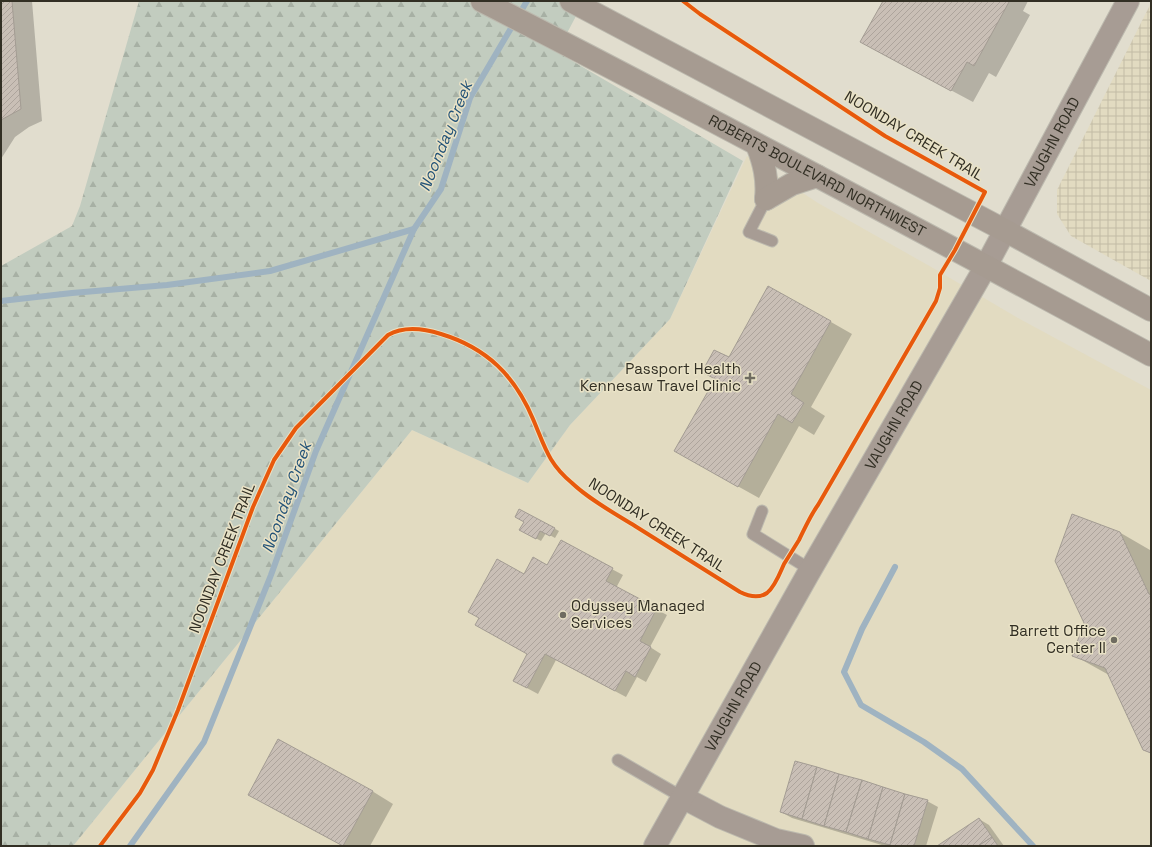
<svg xmlns="http://www.w3.org/2000/svg" width="1152" height="847" font-family="'Space Grotesk',sans-serif">
	<style>
		.built { fill: #e2dbc1 }
		.industrial { fill: url(#industrial-grid) }
		.forest { fill: url(#forest-firs) }
		.shadow { fill: #0003 }
		.lines { fill: none; stroke-linecap: round; stroke-linejoin: round }
		.stream { stroke: #9fb3c1; stroke-width: 6 }
		.building { fill: url(#building-hatch); stroke: #a39c93 }
		.lane-casing { stroke: #bcb9ae; stroke-width: 13 }
		.street-casing { stroke: #bcb9ae; stroke-width: 24 }
		.secondary-casing { stroke: #bcb9ae; stroke-width: 24 }
		.lane { stroke: #a79c94; stroke-width: 11 }
		.street { stroke: #a79c94; stroke-width: 22 }
		.secondary { stroke: #a69b91; stroke-width: 22 }
		.cycleway-casing { stroke: #e9e2c6; stroke-width: 6 }
		.cycleway { stroke: #e8590c; stroke-width: 4 }
		.poi-dot { fill: #6f6c60; stroke: #e9e2c6; stroke-width: 1.5 }
		.labels { text-anchor: middle; stroke-width: 3; stroke-linejoin: round; paint-order: stroke }
		.street-label { font-size: 15px; fill: #322f24; stroke: #e9e2c6 }
		.poi-label { font-size: 15px; fill: #322f24; stroke: #e9e2c6; text-anchor: end }
		.water-label { font-size: 16px; font-style: italic; fill: #235378; stroke: #e9e2c6 }
	</style>
	<defs>
		<pattern id="industrial-grid" width="8" height="8" patternUnits="userSpaceOnUse"><rect width="8" height="8" fill="#e2dbc1"/><path d="M0 4h8M4 0v8" fill="none" stroke="#c2bca6"/></pattern>
		<pattern id="forest-firs" width="22" height="20" patternUnits="userSpaceOnUse"><rect width="22" height="20" fill="#c2ccbf"/><path d="M5 1l3.5 6h-7zM16 11l3.5 6h-7z" fill="#a7b0a4"/></pattern>
		<pattern id="building-hatch" width="6" height="6" patternUnits="userSpaceOnUse"><rect width="6" height="6" fill="#c9bfb6"/><path d="M-1 1l2-2M0 6l6-6M5 7l2-2" fill="none" stroke="#ada49c"/></pattern>
	</defs>
	<rect width="100%" height="100%" fill="#e1ddce"/>
	<!-- built -->
	<polygon class="built" points="747,156 818,203 933,268 1018,318 1151,390 1151,846 73,846 412,430 528,483 570,425 670,319"/>
	<!-- industrial -->
	<polygon class="industrial" points="1151,3 1151,281 1071,236 1057,214 1057,190"/>
	<!-- forest -->
	<polygon class="forest" points="139,1 445,1 448,3 450,1 584,1 557,52 743,161 670,319 570,425 528,483 412,430 73,846 1,846 1,266 72,226 80,206"/>
	<!-- shadow -->
	<g class="shadow">
		<polygon points="1,1 32,1 42,121 29,127 15,137 1,159"/>
		<polygon points="884,1 1028,1 1023,11 1030,15 996,77 989,73 973,102 883,54"/>
		<polygon points="831,322 852,334 811,407 825,416 814,435 799,426 759,498 696,463 729,359"/>
		<polygon points="520,510 559,531 555,538 546,533 541,541 521,530 525,522"/>
		<polygon points="1119,532 1150,550 1151,553 1151,754 1144,749 1109,675 1073,655"/>
		<polygon points="561,542 623,575 616,588 667,615 650,647 661,654 646,682 637,677 626,697 556,660 538,694 525,687 529,654 525,575 548,566"/>
		<polygon points="372,791 393,804 370,846 343,846 270,807"/>
		<polygon points="927,801 938,807 926,846 885,846 792,818 781,812"/>
		<polygon points="979,819 989,825 1004,846 939,846"/>
	</g>
	<g class="lines">
		<!-- stream -->
		<g class="stream">
			<polyline points="1,301 72,293 167,285 270,271 414,229"/>
			<polyline points="895,567 862,629 844,672 861,705 924,742 962,769 1033,846"/>
			<polyline points="130,846 204,742 271,575 316,451 414,229 441,189 470,98 527,1"/>
		</g>
	</g>
	<!-- building -->
	<g class="building">
		<polygon points="1,1 12,1 21,109 1,120"/>
		<polygon points="883,1 1008,1 1009,2 974,66 967,62 951,91 860,42"/>
		<polygon points="768,286 831,321 791,394 804,403 792,423 778,414 738,487 674,451 715,379 702,372 714,350 729,357"/>
		<polygon points="519,509 555,528 550,536 540,531 536,539 519,530 524,522 515,517"/>
		<polygon points="1072,514 1120,532 1149,594 1151,595 1151,753 1143,750 1105,668 1072,656 1084,623 1055,561"/>
		<polygon points="561,540 613,568 606,581 657,608 640,641 651,647 635,677 626,671 615,691 545,654 527,688 513,681 527,654 475,625 479,618 468,612 497,559 524,574 533,557 547,565"/>
		<polygon points="278,739 373,791 343,846 248,795"/>
		<polygon points="795,761 817,767 802,819 780,812"/>
		<polygon points="817,767 839,774 824,826 802,819"/>
		<polygon points="839,774 862,780 846,832 824,826"/>
		<polygon points="862,780 883,787 868,839 846,832"/>
		<polygon points="883,787 905,794 890,845 868,839"/>
		<polygon points="905,794 928,800 914,846 892,846 890,845"/>
		<polygon points="979,818 992,837 978,846 937,846"/>
		<polygon points="992,837 998,846 978,846"/>
	</g>
	<g class="lines">
		<!-- lane casing -->
		<g class="lane-casing">
			<g id="lane">
				<polyline points="766,199 749,232 772,241"/>
				<polyline points="762,511 753,534 811,570"/>
				<polyline points="618,760 682,797"/>
			</g>
		</g>
		<!-- street casing -->
		<g class="street-casing">
			<g id="street">
				<polyline points="682,797 720,817 776,840 803,846"/>
				<path id="s1" d="M655,846L808,574L986,266L1128,1"/>
			</g>
		</g>
		<!-- secondary casing -->
		<g class="secondary-casing">
			<g id="secondary">
				<path id="s2" d="M482,1C707,116 929,235 1151,355"/>
				<polyline points="571,1 1006,231 1151,310"/>
				<path d="M757,145C764,163 768,179 766,199"/>
				<polyline points="766,199 792,184 817,176"/>
			</g>
		</g>
		<!-- lane -->
		<use href="#lane" class="lane"/>
		<!-- street -->
		<use href="#street" class="street"/>
		<!-- secondary -->
		<use href="#secondary" class="secondary"/>
		<!-- cycleway casing -->
		<g class="cycleway-casing">
			<path id="cycleway" d="M100,846L140,793L153,770L178,710L253,507L274,460L296,428L388,335C404,326 425,329 441,334C487,348 515,376 533,419C545,447 548,463 572,483C590,500 614,513 635,526C670,548 705,570 740,592C748,596 758,599 767,593C775,587 780,573 784,564C789,556 794,548 799,540C805,528 810,516 818,505L936,301L940,288V275L955,250L985,192L885,136L700,14L683,1"/>
		</g>
		<!-- cycleway -->
		<use href="#cycleway" class="cycleway"/>
	</g>
	<!-- markers -->
	<g class="poi-dot">
		<path d="M748 372h4v4h4v4h-4v4h-4v-4h-4v-4h4z"/>
		<circle cx="563" cy="615" r="4"/>
		<circle cx="1114" cy="640" r="4"/>
	</g>
	<g class="labels">
		<!-- street labels -->
		<g class="street-label">
			<text transform="translate(914 136) rotate(31)" y="5">NOONDAY CREEK TRAIL</text>
			<text dy="5" stroke="none"><textPath href="#s1" startOffset="808">VAUGHN ROAD</textPath></text>
			<text dy="5" stroke="none"><textPath href="#s2" startOffset="378">ROBERTS BOULEVARD NORTHWEST</textPath></text>
			<text dy="5" stroke="none"><textPath href="#s1" startOffset="484">VAUGHN ROAD</textPath></text>
			<text transform="translate(657 525) rotate(33)" y="5">NOONDAY CREEK TRAIL</text>
			<text transform="translate(222 558) rotate(-69)" y="5">NOONDAY CREEK TRAIL</text>
			<text dy="5" stroke="none"><textPath href="#s1" startOffset="160">VAUGHN ROAD</textPath></text>
		</g>
		<!-- poi labels -->
		<g class="poi-label">
			<text x="741" y="374">Passport Health<tspan x="741" dy="17">Kennesaw Travel Clinic</tspan></text>
			<text x="571" y="611" text-anchor="start">Odyssey Managed<tspan x="571" dy="17">Services</tspan></text>
			<text x="1106" y="636">Barrett Office<tspan x="1106" dy="17">Center II</tspan></text>
		</g>
		<!-- water labels -->
		<g class="water-label">
			<text transform="translate(445 136) rotate(-68)" y="6">Noonday Creek</text>
			<text transform="translate(286 497) rotate(-70)" y="6">Noonday Creek</text>
		</g>
	</g>
	<!-- border -->
	<rect width="1152" height="847" fill="none" stroke="#322f24" stroke-width="4"/>
</svg>
